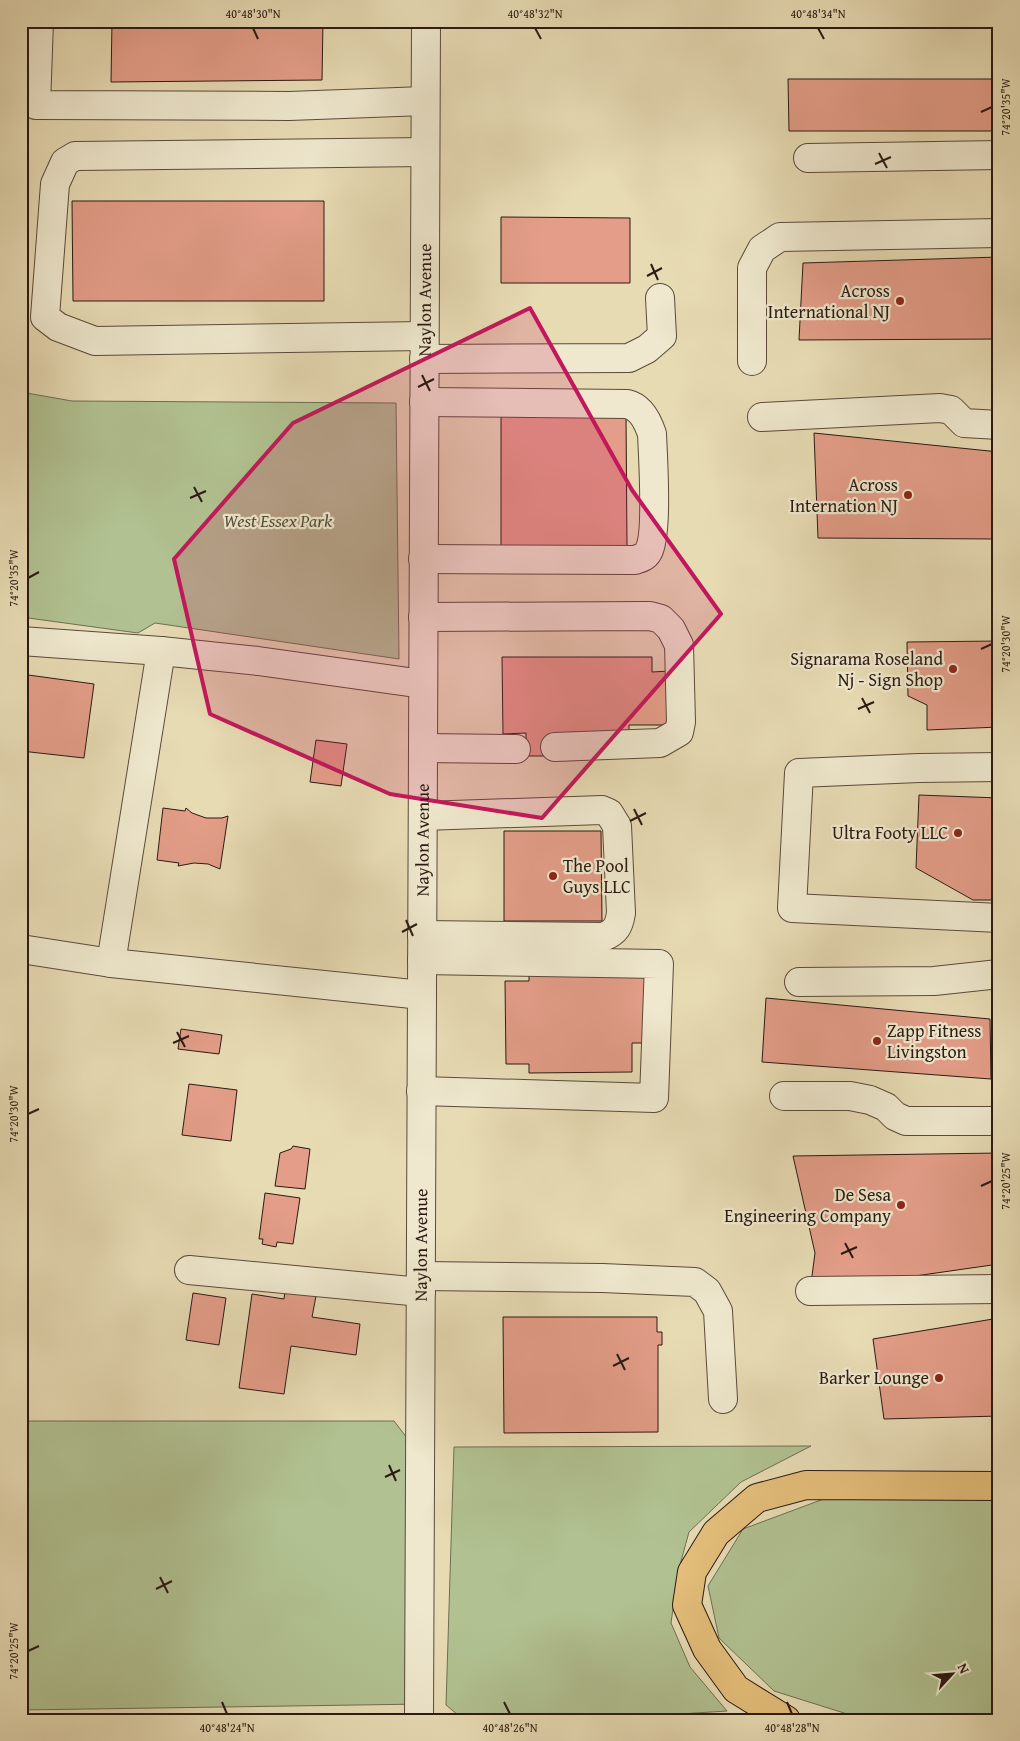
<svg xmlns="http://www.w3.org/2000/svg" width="1020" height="1741" font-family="'Gentium Book Plus',serif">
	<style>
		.green { fill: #b1c191; stroke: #6e6e52 }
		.building { fill: #e39d88; stroke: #2b1a12 }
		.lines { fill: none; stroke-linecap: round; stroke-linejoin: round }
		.minor-casing { stroke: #5a4a3a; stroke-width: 30 }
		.major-casing { stroke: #2b1a12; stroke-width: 30 }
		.minor { stroke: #efe8ce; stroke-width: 28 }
		.major { stroke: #e4be7a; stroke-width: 28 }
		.marked { fill: #c2185b; fill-opacity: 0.2; stroke: #c2185b; stroke-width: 4; stroke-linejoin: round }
		.ticks { fill: none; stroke: #2b1a12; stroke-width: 2 }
		.poi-dot { fill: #8f2418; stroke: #efe8ce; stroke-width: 2 }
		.labels { text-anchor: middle; stroke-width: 4.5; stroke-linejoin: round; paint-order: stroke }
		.poi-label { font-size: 18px; fill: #2b1a12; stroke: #efe8ce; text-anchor: end }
		.street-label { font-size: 18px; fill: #2b1a12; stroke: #efe8ce }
		.park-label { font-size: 18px; font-style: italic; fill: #534c38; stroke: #efe8ce }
		.neatline { fill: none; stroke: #2b1a12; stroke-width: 2 }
		.ticks-label { font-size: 12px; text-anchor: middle; fill: #2b1a12 }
	</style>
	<rect width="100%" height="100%" fill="#e7dbb4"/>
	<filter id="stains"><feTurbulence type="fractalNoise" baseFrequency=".004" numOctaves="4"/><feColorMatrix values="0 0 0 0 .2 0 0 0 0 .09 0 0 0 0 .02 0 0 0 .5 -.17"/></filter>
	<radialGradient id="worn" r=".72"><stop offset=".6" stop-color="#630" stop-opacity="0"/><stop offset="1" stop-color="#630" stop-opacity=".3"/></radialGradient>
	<!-- green -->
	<g class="green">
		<polygon points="21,392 72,401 396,403 399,659 155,623 138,633 21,617"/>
		<polygon points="21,1421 394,1421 424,1460 424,1704 21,1710"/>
		<polygon points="811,1446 741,1482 689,1532 678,1572 671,1623 690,1667 727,1711 584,1720 464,1720 446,1705 454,1447"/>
		<polygon points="829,1497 999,1498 999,1716 860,1718 774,1691 719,1638 708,1586 743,1529"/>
	</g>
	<!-- building -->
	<g class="building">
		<polygon points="112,21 323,21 322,80 111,82"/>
		<polygon points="788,79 999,79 999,131 789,131"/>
		<polygon points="72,201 324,201 324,301 73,301"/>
		<polygon points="501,217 630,218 630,283 501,283"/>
		<polygon points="999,257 999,339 799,340 803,263"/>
		<polygon points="501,414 626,414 627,547 501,547"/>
		<polygon points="814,433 999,452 999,539 818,538"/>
		<polygon points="999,641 999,727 927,730 927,705 908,696 907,642"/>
		<polygon points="502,657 652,657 652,672 670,671 671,725 629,725 629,733 548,734 548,756 526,756 526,733 503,734"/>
		<polygon points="21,674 94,684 84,758 21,751"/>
		<polygon points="316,740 347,744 341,786 310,782"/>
		<polygon points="919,795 999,798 999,900 973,900 916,868"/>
		<polygon points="163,808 185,811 186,808 192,813 206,818 222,818 228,816 220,869 208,864 194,863 178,866 179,863 157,860"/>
		<polygon points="504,831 601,831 602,921 504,921"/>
		<polygon points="646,971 647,1043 632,1043 632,1072 529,1073 529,1064 506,1064 505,981 529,981 529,972"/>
		<polygon points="766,998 990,1019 991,1079 762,1062"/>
		<polygon points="181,1029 222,1035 219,1054 178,1049"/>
		<polygon points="189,1084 237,1090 231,1141 182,1135"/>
		<polygon points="293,1146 310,1149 305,1189 275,1186 280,1153 291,1149"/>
		<polygon points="999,1153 999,1264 810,1291 815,1253 793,1156"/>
		<polygon points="265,1193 300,1198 293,1244 277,1242 276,1247 262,1244 263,1239 259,1239"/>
		<polygon points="285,1291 316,1296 312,1317 360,1324 356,1355 291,1346 284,1394 239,1388 252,1294 284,1299"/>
		<polygon points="193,1293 226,1298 219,1345 186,1340"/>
		<polygon points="503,1317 657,1317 657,1332 662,1332 662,1345 658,1345 658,1432 504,1433"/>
		<polygon points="999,1318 999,1416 884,1419 873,1339"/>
	</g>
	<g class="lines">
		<!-- minor casing -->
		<g class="minor-casing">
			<g id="minor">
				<polyline points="39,21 36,105 289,106 425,101"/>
				<polyline points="808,158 999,155"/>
				<polyline points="424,336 95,341 58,327 45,317 55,184 65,162 75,156 425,152"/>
				<polyline points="424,359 629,358 647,349 662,336 660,298"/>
				<polyline points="752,361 752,268 762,249 780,237 999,233"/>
				<polyline points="762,417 940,408 951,410 964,423 999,425"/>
				<path d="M423,559L635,560C641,558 645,557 648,552C658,537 653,456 652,434C648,422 641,407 627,404L424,402"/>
				<polyline points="423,617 650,616 661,619 671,629 679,645 681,722 679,732 660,743 555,747"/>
				<polyline points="21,641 161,651"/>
				<polyline points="423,748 516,749"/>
				<polyline points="999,767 919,768 799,773 792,908 999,918"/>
				<path d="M422,935L603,937C616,932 619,926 621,913L617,826L609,813L602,810L423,816"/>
				<polyline points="21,949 111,963 422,995"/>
				<polyline points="111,963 161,651 258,661 423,684"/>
				<polyline points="799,982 934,981 999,974"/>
				<polyline points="421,1091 654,1098 659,964 422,960"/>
				<polyline points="784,1096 850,1096 870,1100 886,1107 895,1116 906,1121 999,1121"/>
				<polyline points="189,1270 421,1292"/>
				<polyline points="421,1276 602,1278 695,1282 707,1291 718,1311 723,1399"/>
				<polyline points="810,1291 999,1289"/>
				<path id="s1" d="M419,1720L426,21"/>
			</g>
		</g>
		<!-- major casing -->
		<g class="major-casing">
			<polyline id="major" points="786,1720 736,1689 707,1649 687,1605 692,1572 716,1533 757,1498 806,1485 999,1486"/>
		</g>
		<!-- minor -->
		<use href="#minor" class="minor"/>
		<!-- major -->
		<use href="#major" class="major"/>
	</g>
	<!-- marked area -->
	<path class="marked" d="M530,308L632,490L721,614L542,818L390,794L210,714L174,559L293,423Z"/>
	<!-- ticks -->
	<path class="ticks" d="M253,28L258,39M535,28L541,39M818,28L824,39M981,112L992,107M879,153L887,168M875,164L891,157M651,264L658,280M647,276L662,268M422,375L430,391M418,387L434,379M194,487L202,502M190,498L206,491M28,578L39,572M981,649L992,644M862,698L870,713M858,709L874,702M634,809L642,825M630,821L646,813M406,920L413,936M402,932L417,924M177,1032L185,1047M173,1043L189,1036M28,1114L39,1109M981,1186L992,1181M845,1243L853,1258M841,1254L857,1247M617,1354L625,1370M613,1366L629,1358M389,1465L396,1481M385,1477L400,1470M160,1577L168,1593M156,1589L172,1581M28,1651L39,1646M222,1702L227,1714M504,1702L510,1714M787,1702L792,1714"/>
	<!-- markers -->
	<g class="poi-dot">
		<circle cx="900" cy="301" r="5"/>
		<circle cx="908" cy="495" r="5"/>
		<circle cx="953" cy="669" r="5"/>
		<circle cx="958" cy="833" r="5"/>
		<circle cx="553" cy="876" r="5"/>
		<circle cx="877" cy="1041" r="5"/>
		<circle cx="901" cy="1205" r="5"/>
		<circle cx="939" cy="1378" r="5"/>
	</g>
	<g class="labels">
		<!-- poi labels -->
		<g class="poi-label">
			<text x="890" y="297">Across<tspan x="890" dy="21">International NJ</tspan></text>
			<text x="898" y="491">Across<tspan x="898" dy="21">Internation NJ</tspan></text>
			<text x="943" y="665">Signarama Roseland<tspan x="943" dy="21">Nj - Sign Shop</tspan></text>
			<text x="948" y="839">Ultra Footy LLC</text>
			<text x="563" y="872" text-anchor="start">The Pool<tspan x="563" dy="21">Guys LLC</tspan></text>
			<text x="887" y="1037" text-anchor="start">Zapp Fitness<tspan x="887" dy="21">Livingston</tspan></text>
			<text x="891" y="1201">De Sesa<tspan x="891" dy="21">Engineering Company</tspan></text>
			<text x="929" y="1384">Barker Lounge</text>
		</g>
		<!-- street labels -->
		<g class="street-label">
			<text dy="6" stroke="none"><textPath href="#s1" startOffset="1420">Naylon Avenue</textPath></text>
			<text dy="6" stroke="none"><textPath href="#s1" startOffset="880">Naylon Avenue</textPath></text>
			<text dy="6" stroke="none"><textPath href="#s1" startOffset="475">Naylon Avenue</textPath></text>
		</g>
		<!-- park labels -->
		<g class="park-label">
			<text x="278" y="527">West Essex Park</text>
		</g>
	</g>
	<!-- margin -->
	<rect width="1020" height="1741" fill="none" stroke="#e7dbb4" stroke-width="55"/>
	<!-- north arrow -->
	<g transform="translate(952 1674) rotate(64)" stroke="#efe8ce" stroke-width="4" paint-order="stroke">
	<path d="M0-4L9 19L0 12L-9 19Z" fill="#2b1a12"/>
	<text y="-8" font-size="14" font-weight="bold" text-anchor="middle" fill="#2b1a12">N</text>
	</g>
	<rect x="28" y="28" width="964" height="1686" class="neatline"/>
	<g class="ticks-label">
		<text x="253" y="18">40°48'30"N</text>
		<text x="535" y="18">40°48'32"N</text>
		<text x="818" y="18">40°48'34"N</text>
		<text transform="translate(1006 107) rotate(-90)" y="4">74°20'35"W</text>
		<text transform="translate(14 578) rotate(-90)" y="4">74°20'35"W</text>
		<text transform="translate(1006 644) rotate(-90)" y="4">74°20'30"W</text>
		<text transform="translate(14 1114) rotate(-90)" y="4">74°20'30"W</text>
		<text transform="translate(1006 1181) rotate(-90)" y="4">74°20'25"W</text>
		<text transform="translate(14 1651) rotate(-90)" y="4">74°20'25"W</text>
		<text x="227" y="1732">40°48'24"N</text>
		<text x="510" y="1732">40°48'26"N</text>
		<text x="792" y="1732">40°48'28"N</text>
	</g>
	<rect width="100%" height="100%" filter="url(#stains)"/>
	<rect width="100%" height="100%" fill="url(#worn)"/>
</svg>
